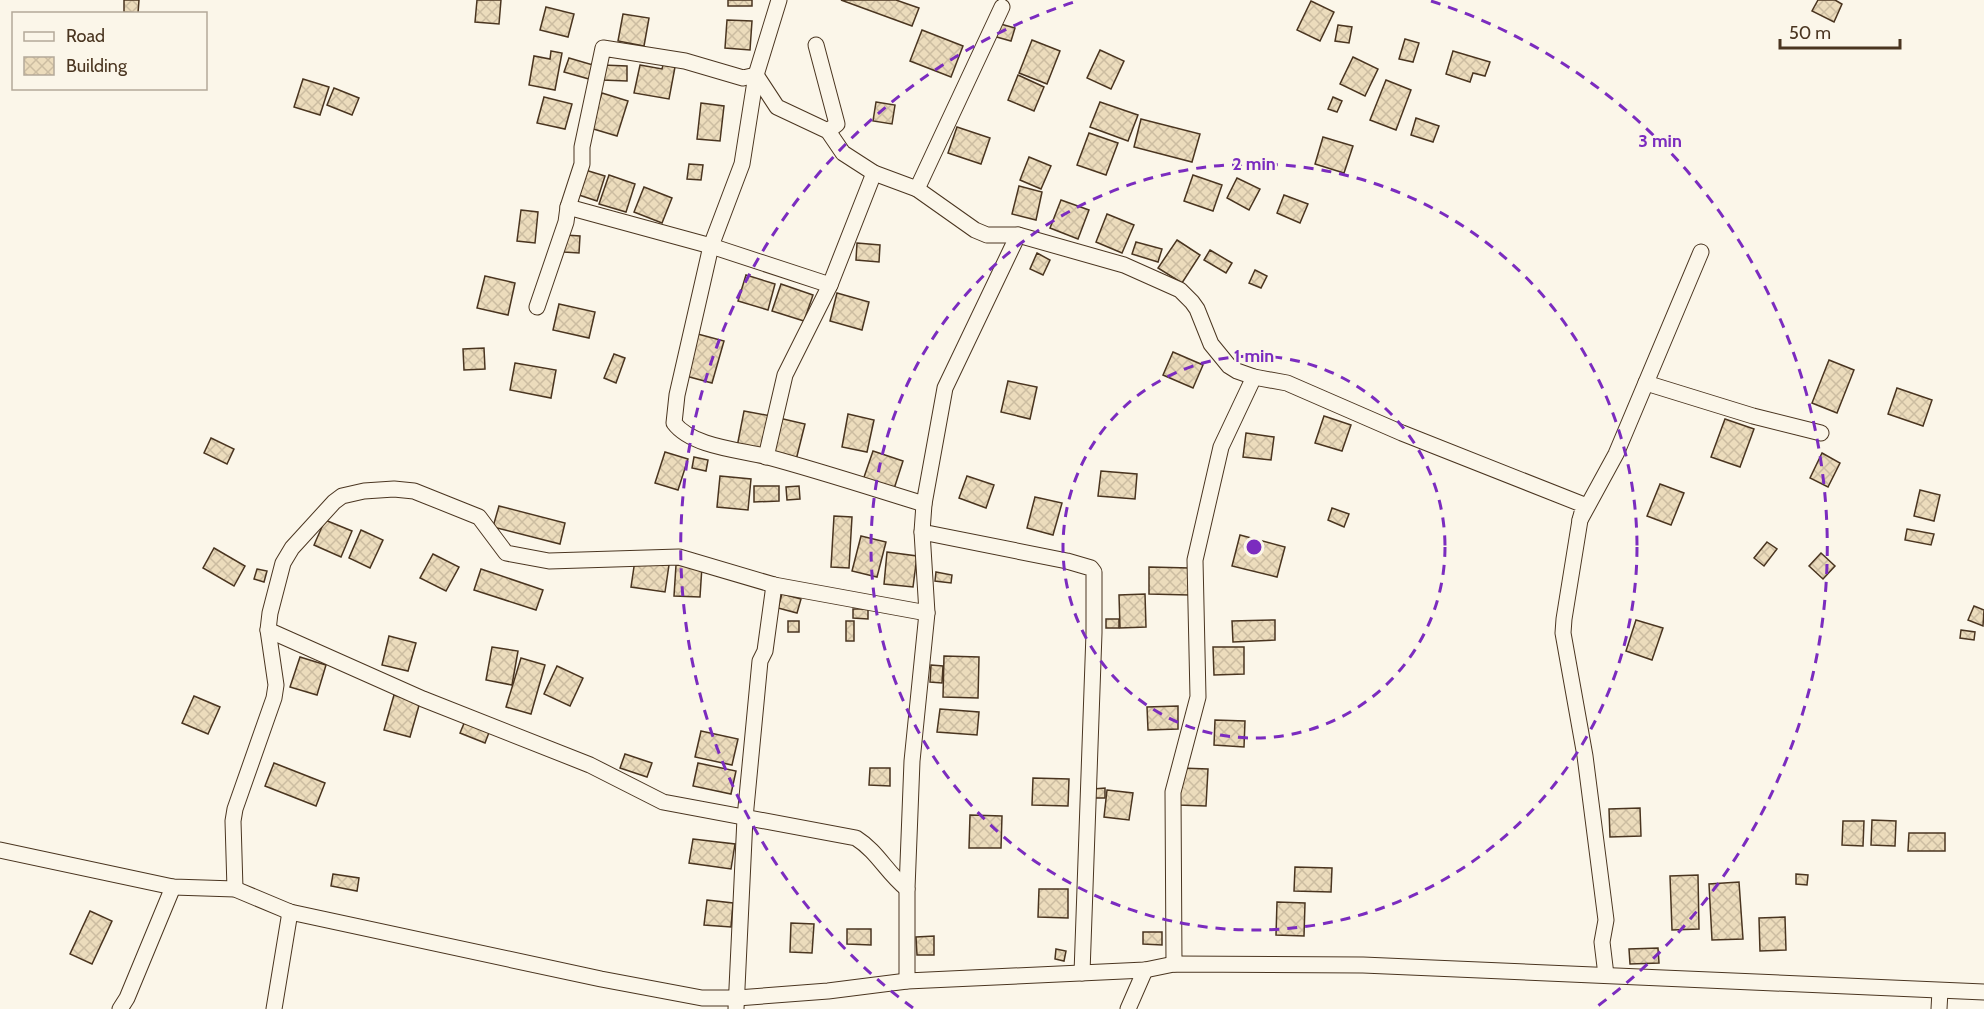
<svg xmlns="http://www.w3.org/2000/svg" width="1984" height="1009" font-family="Cabin,sans-serif">
	<style>
		.building { fill: url(#building-cross-hatch); stroke: #4a3520; stroke-width: 1.5 }
		.lines { fill: none; stroke-linecap: round; stroke-linejoin: round }
		.street-casing { stroke: #4a3520; stroke-width: 17 }
		.street { stroke: #fbf6e9; stroke-width: 15 }
		.ring { fill: none; stroke: #7b2cbf; stroke-width: 3; stroke-dasharray: 10 8 }
		.centre { fill: #7b2cbf; stroke: #fbf6e9; stroke-width: 3 }
		.ring-label { font-size: 18px; text-anchor: middle; font-weight: bold; fill: #7b2cbf; stroke: #fbf6e9; stroke-width: 4.5; stroke-linejoin: round; paint-order: stroke }
	</style>
	<defs>
		<pattern id="building-cross-hatch" width="8" height="8" patternUnits="userSpaceOnUse" patternTransform="scale(1.5)"><rect width="8" height="8" fill="#ecdcbc"/><path d="M0 0l8 8M0 8l8-8" fill="none" stroke="#ccbda1"/></pattern>
	</defs>
	<rect width="100%" height="100%" fill="#fbf6e9"/>
	<!-- building -->
	<g class="building">
		<polygon points="124,0 139,0 138,13 124,12"/>
		<polygon points="477,0 501,0 499,24 475,22"/>
		<rect x="728" y="0" width="24" height="6"/>
		<polygon points="841,0 896,0 919,8 912,26"/>
		<polygon points="1818,0 1835,0 1842,4 1834,22 1812,11"/>
		<polygon points="1311,1 1334,12 1320,41 1297,30"/>
		<polygon points="546,7 574,14 568,37 540,30"/>
		<polygon points="623,14 649,18 644,46 618,41"/>
		<polygon points="727,20 752,21 750,50 725,48"/>
		<polygon points="997,23 1015,28 1011,41 993,36"/>
		<polygon points="1338,25 1352,27 1349,43 1335,41"/>
		<polygon points="922,30 963,46 951,77 910,61"/>
		<polygon points="1405,39 1419,43 1413,62 1399,59"/>
		<polygon points="1032,40 1060,51 1047,84 1019,73"/>
		<polygon points="1100,50 1124,61 1111,89 1087,78"/>
		<polygon points="551,51 562,53 555,90 529,85 534,56 550,59"/>
		<polygon points="1453,51 1490,62 1485,76 1473,73 1470,82 1446,74"/>
		<polygon points="1353,57 1378,69 1365,96 1340,84"/>
		<polygon points="569,58 593,65 589,79 564,72"/>
		<polygon points="602,65 627,66 627,81 602,80"/>
		<polygon points="640,65 662,69 663,65 675,67 669,99 634,93"/>
		<polygon points="1018,75 1044,87 1034,111 1008,100"/>
		<polygon points="303,79 329,87 320,115 294,107"/>
		<polygon points="1386,80 1411,90 1396,130 1370,120"/>
		<polygon points="334,88 359,98 352,115 327,105"/>
		<polygon points="602,93 628,101 617,136 590,128"/>
		<polygon points="544,97 572,104 565,129 537,123"/>
		<polygon points="1333,97 1342,101 1337,112 1328,109"/>
		<polygon points="876,102 895,105 892,124 873,121"/>
		<polygon points="1100,102 1138,115 1128,141 1090,127"/>
		<polygon points="701,103 724,106 720,141 697,139"/>
		<polygon points="1416,118 1439,126 1433,142 1411,135"/>
		<polygon points="1141,119 1200,134 1192,162 1134,147"/>
		<polygon points="957,127 990,138 981,164 948,153"/>
		<polygon points="1089,133 1118,143 1106,175 1077,165"/>
		<polygon points="1323,137 1353,146 1344,173 1315,164"/>
		<polygon points="1029,157 1051,166 1041,189 1020,180"/>
		<polygon points="689,164 703,165 701,180 687,179"/>
		<polygon points="582,169 605,176 597,201 573,193"/>
		<polygon points="609,175 635,184 626,212 599,204"/>
		<polygon points="1193,175 1222,185 1213,211 1184,201"/>
		<polygon points="1237,178 1260,189 1249,210 1227,198"/>
		<polygon points="1019,186 1042,192 1036,220 1012,214"/>
		<polygon points="644,187 672,198 662,223 634,212"/>
		<polygon points="1284,195 1308,204 1300,223 1277,213"/>
		<polygon points="1061,200 1089,210 1078,239 1050,228"/>
		<polygon points="521,210 538,212 535,243 517,241"/>
		<polygon points="1107,214 1134,225 1122,253 1096,242"/>
		<polygon points="565,235 580,236 579,253 564,252"/>
		<polygon points="1177,240 1200,255 1182,283 1158,268"/>
		<polygon points="1136,242 1162,249 1158,262 1132,254"/>
		<polygon points="857,243 880,245 879,262 856,260"/>
		<polygon points="1210,250 1232,263 1226,273 1204,260"/>
		<polygon points="1037,253 1050,260 1043,275 1030,269"/>
		<polygon points="1255,270 1267,276 1261,288 1249,283"/>
		<polygon points="746,275 775,284 768,310 738,301"/>
		<polygon points="485,276 515,283 508,315 477,308"/>
		<polygon points="781,284 813,295 804,321 772,311"/>
		<polygon points="837,293 869,302 862,330 830,321"/>
		<polygon points="559,304 595,312 589,338 553,330"/>
		<polygon points="694,333 724,341 712,383 682,375"/>
		<polygon points="484,348 485,369 464,370 463,349"/>
		<polygon points="1173,352 1203,365 1193,388 1163,375"/>
		<polygon points="614,354 625,358 616,383 604,378"/>
		<polygon points="1829,360 1854,370 1837,413 1812,403"/>
		<polygon points="515,363 556,370 551,398 510,390"/>
		<polygon points="1008,381 1037,387 1030,419 1001,412"/>
		<polygon points="1897,388 1932,400 1923,426 1888,414"/>
		<polygon points="744,411 771,416 763,453 737,447"/>
		<polygon points="848,414 874,420 867,452 842,447"/>
		<polygon points="1324,416 1351,425 1342,451 1315,443"/>
		<polygon points="779,418 805,424 796,460 770,453"/>
		<polygon points="1725,419 1754,429 1740,467 1711,457"/>
		<polygon points="1246,433 1274,437 1271,460 1243,457"/>
		<polygon points="211,438 234,449 227,464 204,453"/>
		<polygon points="873,451 903,461 893,492 862,483"/>
		<polygon points="665,452 688,459 678,490 655,483"/>
		<polygon points="1822,453 1840,463 1828,487 1810,478"/>
		<polygon points="694,457 708,460 706,471 692,468"/>
		<polygon points="1101,471 1137,474 1135,499 1098,496"/>
		<polygon points="720,476 751,479 748,510 717,507"/>
		<polygon points="967,476 994,485 986,508 959,498"/>
		<polygon points="1660,484 1684,493 1671,525 1647,516"/>
		<polygon points="754,486 779,486 779,501 754,502"/>
		<polygon points="799,486 800,499 787,500 786,487"/>
		<polygon points="1920,490 1940,495 1934,521 1914,516"/>
		<polygon points="1035,497 1062,503 1053,535 1027,528"/>
		<polygon points="499,506 565,523 560,544 493,527"/>
		<polygon points="1332,508 1349,514 1344,527 1328,520"/>
		<polygon points="834,516 852,517 849,568 831,567"/>
		<polygon points="325,520 352,531 341,557 314,545"/>
		<polygon points="1907,529 1934,534 1931,545 1905,540"/>
		<polygon points="361,530 383,540 370,568 349,558"/>
		<polygon points="1240,535 1285,547 1277,577 1232,566"/>
		<polygon points="861,536 886,542 877,577 852,571"/>
		<polygon points="1767,542 1777,549 1764,566 1754,558"/>
		<polygon points="214,548 245,566 234,586 203,568"/>
		<polygon points="887,552 917,556 913,587 884,584"/>
		<polygon points="1821,553 1835,566 1823,579 1809,566"/>
		<polygon points="433,554 459,567 446,591 420,578"/>
		<polygon points="635,560 669,565 665,592 631,587"/>
		<polygon points="676,565 702,566 700,597 674,596"/>
		<polygon points="1149,567 1190,568 1189,595 1149,594"/>
		<polygon points="257,569 267,571 264,582 254,579"/>
		<polygon points="481,569 543,590 536,610 474,590"/>
		<polygon points="936,572 952,575 951,583 935,581"/>
		<polygon points="782,594 801,599 797,613 778,608"/>
		<polygon points="1145,594 1146,627 1120,628 1119,595"/>
		<polygon points="1974,606 1984,610 1983,626 1968,620"/>
		<polygon points="853,609 868,609 868,619 853,618"/>
		<rect x="1106" y="619" width="13" height="9"/>
		<polygon points="1275,620 1275,640 1233,642 1232,621"/>
		<polygon points="1636,620 1663,628 1652,660 1626,651"/>
		<rect x="788" y="621" width="11" height="11"/>
		<rect x="846" y="621" width="8" height="20"/>
		<polygon points="1961,630 1975,632 1974,640 1960,638"/>
		<polygon points="389,636 416,643 408,671 382,665"/>
		<polygon points="492,647 518,651 512,685 486,680"/>
		<polygon points="1213,647 1244,647 1244,674 1214,675"/>
		<polygon points="944,656 979,657 978,698 943,697"/>
		<polygon points="300,657 326,665 317,695 290,687"/>
		<polygon points="521,658 545,665 531,714 506,707"/>
		<polygon points="931,665 943,666 942,683 930,682"/>
		<polygon points="557,666 583,678 570,706 544,694"/>
		<polygon points="394,695 420,702 410,737 384,730"/>
		<polygon points="194,696 220,707 208,734 182,723"/>
		<polygon points="1178,706 1178,729 1148,730 1147,707"/>
		<polygon points="940,709 979,712 977,735 937,732"/>
		<polygon points="1215,720 1245,721 1244,747 1214,745"/>
		<polygon points="465,721 490,730 485,743 460,733"/>
		<polygon points="701,731 738,739 732,765 695,757"/>
		<polygon points="625,754 652,763 647,777 620,768"/>
		<polygon points="274,763 325,783 316,806 265,786"/>
		<polygon points="698,763 736,771 731,794 693,786"/>
		<polygon points="870,768 890,768 890,786 869,785"/>
		<polygon points="1180,768 1208,769 1206,806 1178,805"/>
		<polygon points="1033,778 1069,779 1068,806 1032,805"/>
		<polygon points="1105,788 1105,798 1093,798 1093,789"/>
		<polygon points="1107,790 1133,793 1129,820 1104,817"/>
		<polygon points="1640,808 1641,836 1610,837 1609,809"/>
		<polygon points="970,815 1002,816 1001,848 969,848"/>
		<polygon points="1872,820 1896,821 1895,846 1871,845"/>
		<polygon points="1843,821 1864,821 1863,846 1842,845"/>
		<polygon points="1909,833 1945,833 1945,851 1908,851"/>
		<polygon points="693,839 735,844 731,869 689,863"/>
		<polygon points="1295,867 1332,868 1331,892 1294,891"/>
		<polygon points="333,874 359,878 357,891 331,886"/>
		<polygon points="1796,874 1808,875 1807,885 1796,884"/>
		<polygon points="1698,875 1699,929 1672,930 1670,876"/>
		<polygon points="1739,882 1743,939 1712,940 1709,884"/>
		<polygon points="1039,889 1068,889 1068,918 1038,917"/>
		<polygon points="707,900 733,903 731,927 704,925"/>
		<polygon points="1277,902 1305,903 1304,936 1276,935"/>
		<polygon points="90,911 112,921 92,964 70,954"/>
		<polygon points="1785,917 1786,950 1760,951 1759,918"/>
		<polygon points="791,923 814,924 812,953 790,952"/>
		<polygon points="847,929 871,929 871,945 847,944"/>
		<polygon points="1143,932 1162,932 1162,945 1143,944"/>
		<polygon points="934,936 934,955 917,955 916,937"/>
		<polygon points="1658,948 1659,963 1630,964 1629,949"/>
		<polygon points="1056,949 1066,951 1064,961 1055,959"/>
	</g>
	<g class="lines">
		<!-- street casing -->
		<g class="street-casing">
			<g id="street">
				<path d="M779,0L756,75L742,164L711,246L677,395L674,423C692,447 741,450 768,457C820,471 872,488 924,504"/>
				<polyline points="816,45 837,124 828,131"/>
				<polyline points="917,189 1002,7"/>
				<polyline points="568,207 711,246 830,285"/>
				<polyline points="1018,235 945,388 924,504 922,532 1067,561 1091,568 1094,572 1094,633 1082,973"/>
				<polyline points="537,307 566,222 568,207 582,164 582,147 603,48 685,61 743,78 756,75 777,107 828,131 843,153 874,173 917,189 975,230 987,235 1018,235 1124,265 1180,290 1192,302 1197,309 1211,344 1229,366 1237,371 1254,377 1287,383 1402,433 1584,505 1580,520"/>
				<polyline points="1646,383 1753,416 1821,433"/>
				<polyline points="766,457 785,375 830,285 874,173"/>
				<path d="M268,630L423,699L590,765L663,802L856,838C878,852 886,872 907,889"/>
				<polyline points="0,850 173,887 235,889 290,912 601,979 702,998 737,998 828,991 907,981 1145,970 1174,964 1363,965 1984,992"/>
				<polyline points="235,889 233,821 235,809 274,698 276,685 268,630 270,613 283,563 292,548 334,502 342,496 364,491 394,489 414,491 479,517 506,553 549,561 679,557 774,585 927,613"/>
				<polyline points="1174,964 1173,792 1198,697 1195,560 1221,447 1254,377"/>
				<polyline points="1606,975 1602,942 1606,920 1585,756 1563,633 1564,619 1580,520 1616,454 1701,252"/>
				<polyline points="907,981 907,889 912,761 927,613 922,532"/>
				<polyline points="120,1009 127,998 173,887"/>
				<polyline points="274,1009 290,912"/>
				<polyline points="736,1009 745,818 760,661 765,651 774,585"/>
				<polyline points="1128,1009 1145,970"/>
				<polyline points="1939,1009 1940,991"/>
			</g>
		</g>
		<!-- street -->
		<use href="#street" class="street"/>
	</g>
	<!-- distance rings -->
	<g class="ring">
		<circle cx="1254" cy="547" r="191"/>
		<circle cx="1254" cy="547" r="383"/>
		<path d="M913 1008A574 574 0 0 1 1077 1M1431 1A574 574 0 0 1 1595 1008"/>
	</g>
	<circle cx="1254" cy="547" r="9" class="centre"/>
	<g class="ring-label">
		<text x="1660" y="147">3 min</text>
		<text x="1254" y="170">2 min</text>
		<text x="1254" y="362">1 min</text>
	</g>
	<!-- legend -->
	<rect x="12" y="12" width="195" height="78" fill="#fbf6e9" stroke="#b4a999" stroke-width="1.5"/>
	<rect x="24" y="32" width="30" height="9" fill="#fbf6e9" stroke="#b4a999" stroke-width="1.5"/>
	<text x="66" y="42" font-size="18" fill="#4a3520">Road</text>
	<rect x="24" y="57" width="30" height="18" fill="url(#building-cross-hatch)" stroke="#b4a999" stroke-width="1.5"/>
	<text x="66" y="72" font-size="18" fill="#4a3520">Building</text>
	<!-- scale -->
	<path d="M1780 39v9h120v-9" fill="none" stroke="#4a3520" stroke-width="3"/>
	<text x="1789" y="39" font-size="18" fill="#4a3520" stroke="#fbf6e9" stroke-width="4.5" paint-order="stroke">50 m</text>
</svg>
